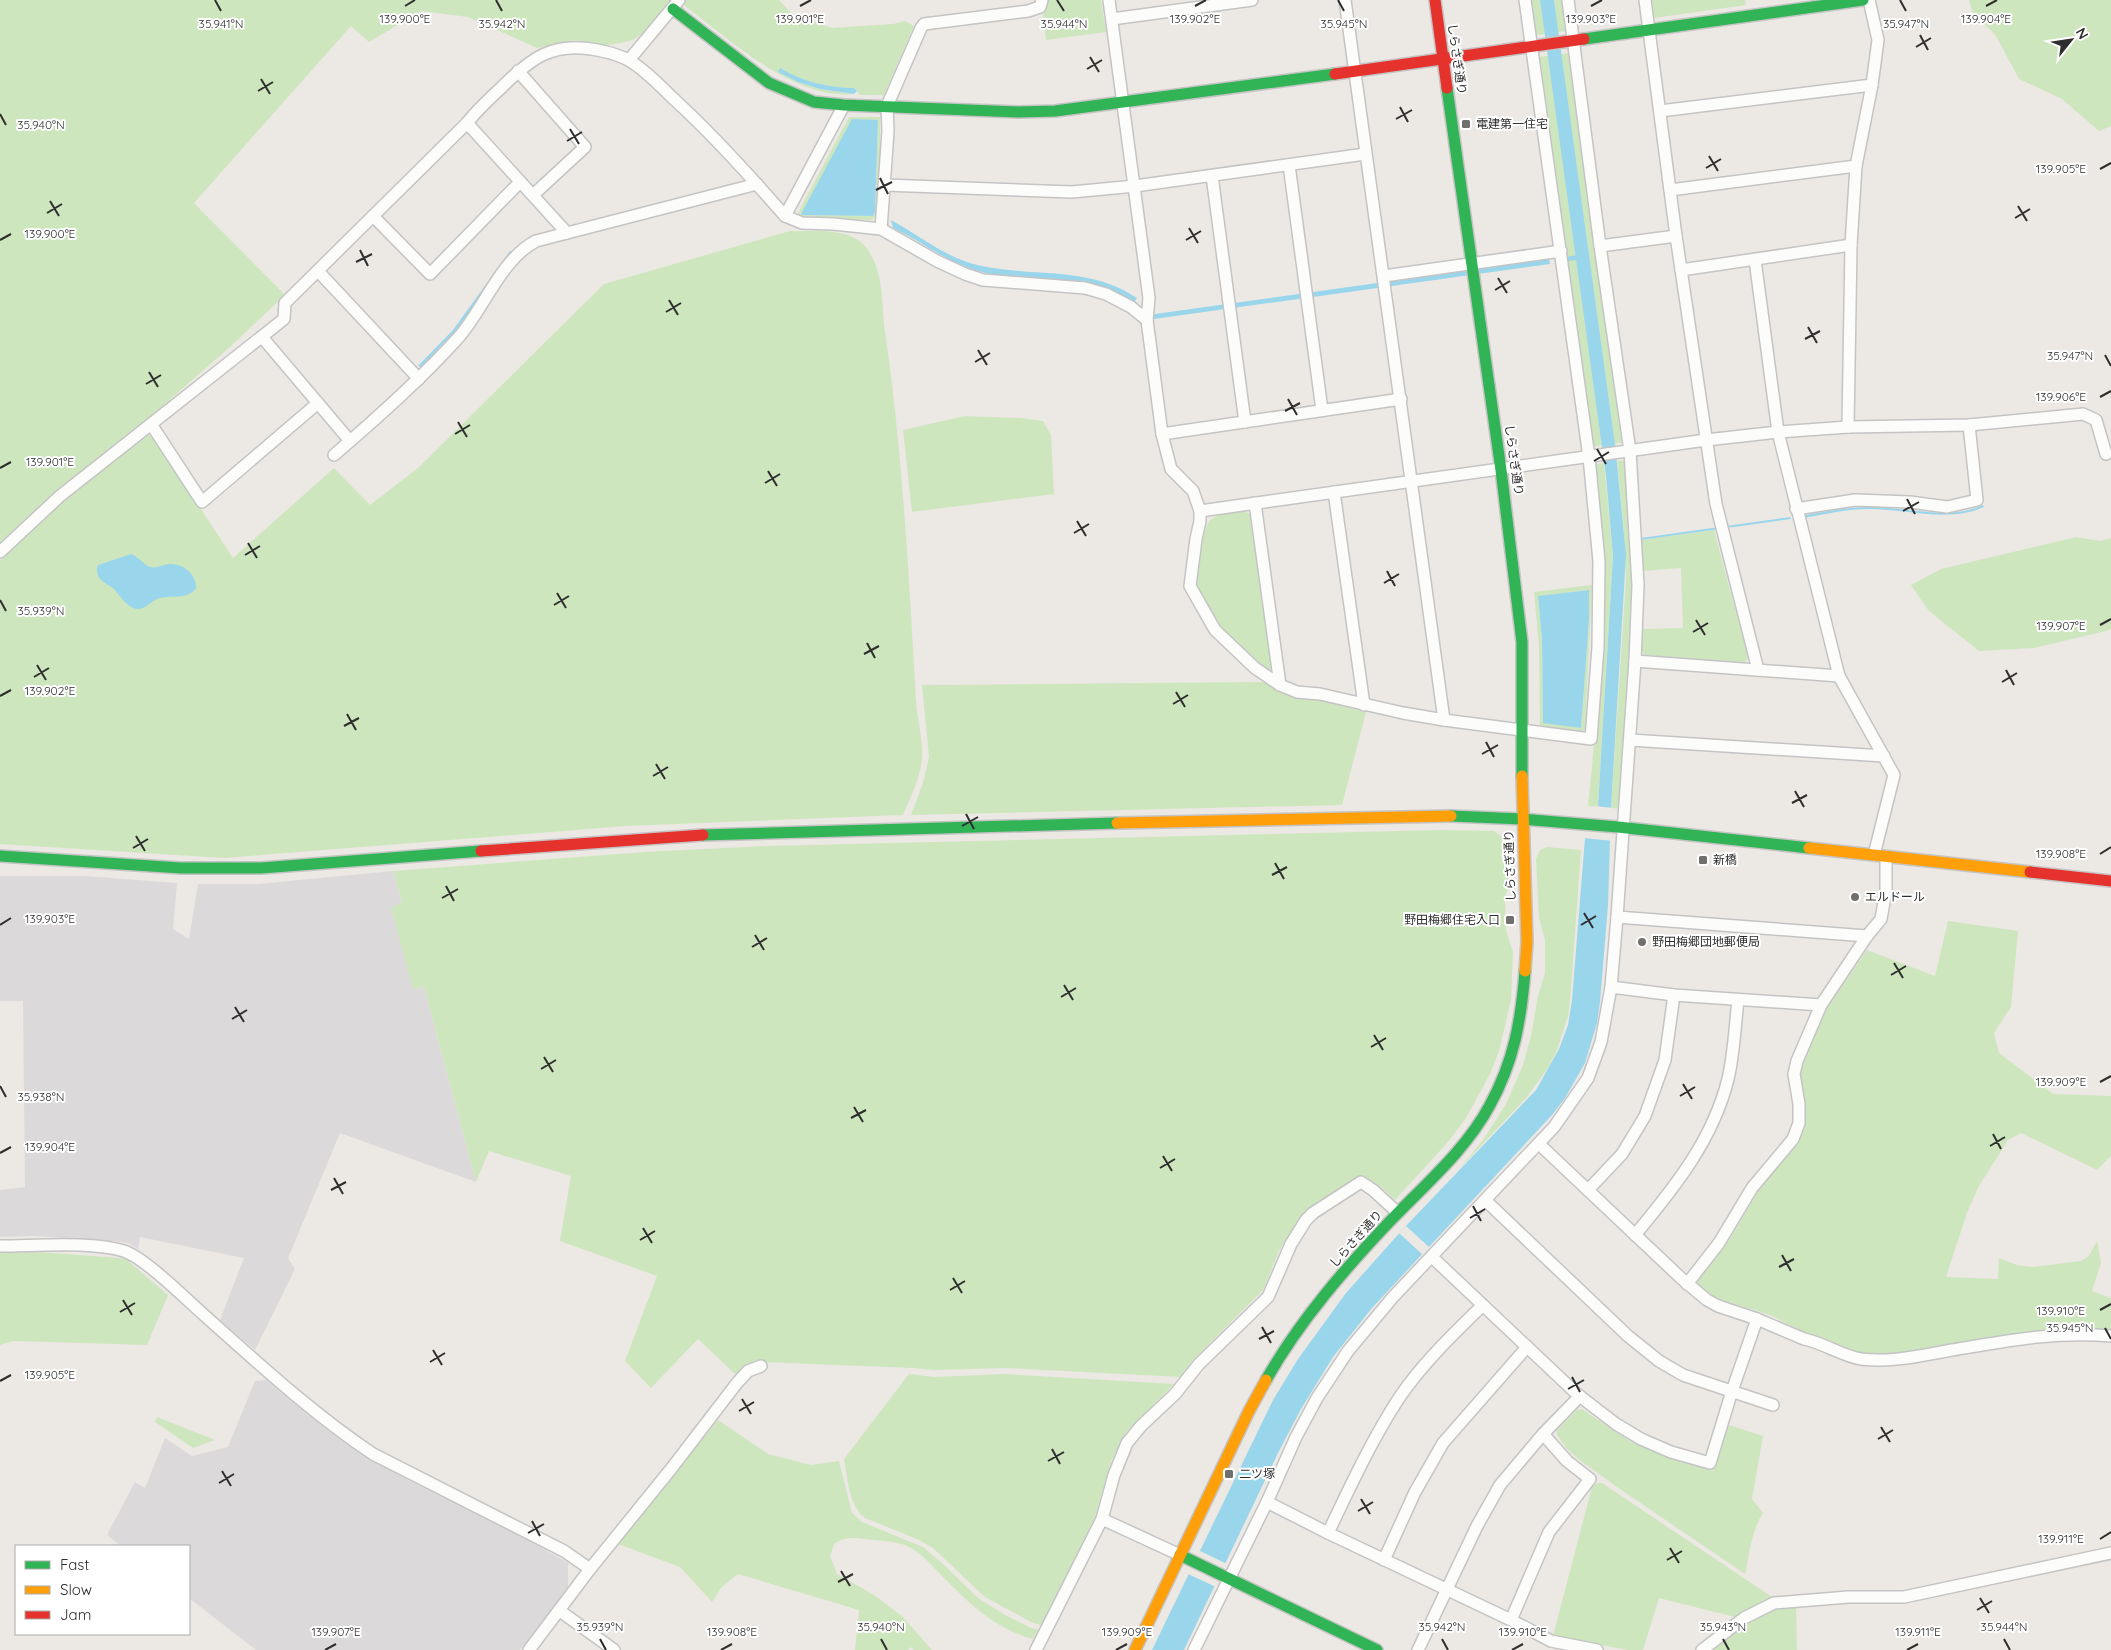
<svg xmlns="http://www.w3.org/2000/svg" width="2111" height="1650" font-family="Quicksand,'Noto Sans JP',sans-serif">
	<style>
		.industrial { fill: #dcd9db }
		.green { fill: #cee6be; fill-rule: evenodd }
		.water { fill: #99d6ec }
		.pier { fill: #ece8e4 }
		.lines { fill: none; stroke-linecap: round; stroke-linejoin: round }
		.stream { stroke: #99d6ec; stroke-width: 4.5 }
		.street-casing { stroke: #c5c4c5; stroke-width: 14 }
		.fast-casing { stroke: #c5c4c5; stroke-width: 14 }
		.slow-casing { stroke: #c5c4c5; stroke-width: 14 }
		.jam-casing { stroke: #c5c4c5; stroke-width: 14 }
		.street { stroke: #fcfcfb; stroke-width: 11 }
		.fast { stroke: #30b455; stroke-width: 11 }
		.slow { stroke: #ff9f0a; stroke-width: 11 }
		.jam { stroke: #e5322d; stroke-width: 11 }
		.ticks { fill: none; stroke: #2e2e2e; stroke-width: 2 }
		.poi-dot { fill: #706f6e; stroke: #fff; stroke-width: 2 }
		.labels { text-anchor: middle; stroke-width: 4; stroke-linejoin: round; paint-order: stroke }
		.street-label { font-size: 12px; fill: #2e2e2e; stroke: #fff }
		.poi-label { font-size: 12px; fill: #2e2e2e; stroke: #fff; text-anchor: start }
		.ticks-label { font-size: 12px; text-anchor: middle; fill: #2e2e2e; stroke: #fff; stroke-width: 4; stroke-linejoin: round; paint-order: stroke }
	</style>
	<rect width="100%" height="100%" fill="#ece8e4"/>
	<!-- industrial -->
	<g class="industrial">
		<polygon points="393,871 402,903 391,908 414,989 424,987 476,1182 340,1133 288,1258 295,1269 255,1350 220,1320 244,1258 140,1237 138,1249 128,1243 113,1241 35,1236 0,1237 0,1190 25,1187 23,1001 0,1001 0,876 85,876 177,883 173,929 189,939 198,884 258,884"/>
		<polygon points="267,1380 284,1395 406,1479 508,1529 568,1563 568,1589 520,1650 256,1650 189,1598 189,1546 121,1546 107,1535 135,1482 145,1488 165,1438 192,1456 228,1447 255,1381"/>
	</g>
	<!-- green -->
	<g class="green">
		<polygon points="0,0 672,0 647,31 633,40 620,43 606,45 575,40 537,48 468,17 422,11 369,42 351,26 194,203 285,295 231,346 142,424 54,493 0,545"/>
		<path d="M686,0H779L792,14L832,28L893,24L905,21L914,26L884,95H860L854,88C829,88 803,82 781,69L778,72L798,82L820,89L854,94C793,100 731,40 686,7L684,3Z"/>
		<polygon points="1047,0 1101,0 1106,32 1046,40 1043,15"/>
		<polygon points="1530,0 1540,0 1545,34 1535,35"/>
		<polygon points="1554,0 1562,0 1567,31 1558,32"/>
		<polygon points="1652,0 1745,0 1746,5 1654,18"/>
		<polygon points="1969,0 2111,0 2111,126 2099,131 2062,99 2019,79 1996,36 1972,11"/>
		<polygon points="1570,53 1588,197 1623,442 1615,444 1561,54"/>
		<polygon points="1548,56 1602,445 1592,447 1538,57"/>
		<path d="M849,117H880V159L876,216L871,220L801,218L797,216L798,213ZM878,120L875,212L873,216L803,215Z"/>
		<path d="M790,231C815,232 852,226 868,250C885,274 881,310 886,338C903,458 909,579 916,700C917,719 923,738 922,757C921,777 911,796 903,815L626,826L224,858L0,844V561L64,500L148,433L164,453L233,558L334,468L370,505L418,468L604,284Z"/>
		<polygon points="965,416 1021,418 1043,421 1051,435 1054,494 912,512 903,430"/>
		<polygon points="1626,460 1633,580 1632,630 1621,809 1611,808 1626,579 1624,533 1617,461"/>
		<path d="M1604,463L1613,556L1598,807L1588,806C1596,728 1603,649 1603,570C1603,535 1599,500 1595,464Z"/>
		<polygon points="1244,511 1251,515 1272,668 1269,669 1261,665 1221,627 1197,585 1202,539 1209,521 1220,514"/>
		<polygon points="1714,530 1748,658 1744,663 1645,655 1640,649 1642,629 1683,628 1681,568 1642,571 1641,540"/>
		<polygon points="2076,537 2100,541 2111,538 2111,629 2106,631 2034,648 1979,651 1929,611 1911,585 1941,569"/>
		<path d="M1592,585L1585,730L1579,732L1540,726L1539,647L1534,592ZM1588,590L1589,620L1581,727L1543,723L1542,640L1538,597Z"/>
		<polygon points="1263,682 1294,698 1318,700 1366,712 1342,805 911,815 923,783 929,757 922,685"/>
		<polygon points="1441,830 1494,831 1505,839 1510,886 1505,896 1506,930 1513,952 1511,1000 1499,1051 1490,1074 1466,1118 1448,1142 1395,1200 1381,1187 1363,1175 1309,1208 1300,1217 1279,1251 1263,1290 1193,1360 1180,1377 1007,1368 934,1370 912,1368 759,1362 745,1367 736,1375 698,1339 651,1388 625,1361 657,1276 560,1241 571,1176 489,1151 476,1182 424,987 413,989 391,908 402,902 393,871 645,852 766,846"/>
		<polygon points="1547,847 1581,850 1570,1002 1568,1016 1557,1050 1548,1068 1526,1098 1461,1167 1483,1140 1506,1104 1523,1065 1531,1036 1538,996 1545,973 1545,940 1539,918 1536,859 1540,850"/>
		<polygon points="1948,921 2018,931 2011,1007 1994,1033 1999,1053 2053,1094 2111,1096 2111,1156 2097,1170 2021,1133 2008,1140 1979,1186 1967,1213 1946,1277 1998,1279 1999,1258 2017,1265 2032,1267 2081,1261 2089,1256 2097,1241 2101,1263 2092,1291 2111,1298 2111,1333 1894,1357 1858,1354 1822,1341 1770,1315 1716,1298 1698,1284 1698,1280 1730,1239 1760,1188 1803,1133 1806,1111 1801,1079 1801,1063 1823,1014 1867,950 1935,976"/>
		<polygon points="36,1252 121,1258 127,1260 168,1295 147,1345 13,1341 0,1345 0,1253"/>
		<path d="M909,1374L934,1377L1005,1374L1174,1384L1126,1432L1111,1462L1093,1523L1041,1625L1033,1623L985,1597L933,1548L917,1539L865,1518C848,1505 848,1478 844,1459Z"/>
		<path d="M1582,1409L1631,1442L1713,1471L1729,1425L1763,1436L1752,1499L1763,1513C1751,1531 1750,1553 1745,1574L1617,1487L1581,1461L1567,1449L1557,1435V1430L1577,1410Z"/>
		<polygon points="157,1417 215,1440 193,1448 155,1422"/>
		<path d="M718,1420L768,1454L811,1465L839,1461L852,1513L862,1522L923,1547L943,1564L978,1598L1005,1615L1031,1628L1038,1629L1033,1639C995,1629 970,1604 943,1577C932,1566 920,1551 905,1545C893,1541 879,1541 867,1539C852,1538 847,1536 834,1544L830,1556L837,1574L874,1595L902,1616L932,1650H914L911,1647L908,1650H855L859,1610L738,1574L721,1588L712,1602L680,1567L618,1544Z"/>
		<polygon points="1598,1483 1602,1483 1772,1597 1739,1618 1659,1598 1643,1650 1628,1650 1553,1636 1592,1487"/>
		<polygon points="1796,1603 1797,1650 1708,1650 1737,1627 1768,1609"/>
	</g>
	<!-- water -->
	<g class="water">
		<polygon points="1540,0 1554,0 1615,444 1626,555 1611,808 1608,905 1600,1002 1597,1023 1585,1063 1565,1098 1552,1115 1372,1308 1333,1357 1301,1409 1278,1453 1184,1650 1152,1650 1273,1400 1298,1359 1346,1293 1403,1229 1536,1090 1559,1049 1568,1025 1572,1000 1585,838 1598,807 1613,556 1606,476"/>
		<path d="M780,68C803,82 829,88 854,88L857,91L854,94L820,89L798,82L778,72Z"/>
		<polygon points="852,119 878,120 875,212 873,216 802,215 801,214"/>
		<path d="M891,220C920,236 949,260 982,266C1035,277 1090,266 1137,298L1134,303C1081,267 1030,287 975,270C945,261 921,241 893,228Z"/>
		<polygon points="510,251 512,252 460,326 421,367 418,366 453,330"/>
		<polygon points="1549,259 1550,264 1154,319 1153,316 1155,314"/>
		<path d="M1983,505L1984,507C1948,523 1907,509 1869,509C1847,509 1825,514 1804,518L1806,515C1827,511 1849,507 1871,507C1908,507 1949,521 1983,505Z"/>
		<polygon points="1790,517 1791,519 1641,540 1641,538"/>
		<path d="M131,554C139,557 143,564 150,567C157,569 164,564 170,564C183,563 197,575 196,588C188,600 172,595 160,598C151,600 145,611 136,609C125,606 120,595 113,588C109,585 104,583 100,579C97,575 96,569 98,565Z"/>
		<polygon points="1589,590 1589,620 1581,728 1543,723 1542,640 1538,596"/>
	</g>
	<!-- pier -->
	<g class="pier">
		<polygon points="1595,806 1613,808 1614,841 1583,838"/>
		<polygon points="1406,1226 1430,1248 1423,1255 1399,1233"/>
		<polygon points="1198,1550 1227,1564 1216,1587 1186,1573"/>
	</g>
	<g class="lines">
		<!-- stream -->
		<polyline class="stream" points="1567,259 1580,257"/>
		<!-- street casing -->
		<g class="street-casing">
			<g id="street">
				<polyline points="1109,0 1149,298 1147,320 1162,434 1171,469 1193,491 1200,511 1200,521 1196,539 1190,586 1215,630 1255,668 1280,685 1297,692 1320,694 1403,713 1444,720 1591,739 1598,647 1599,561 1589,457 1525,0"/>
				<polyline points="1345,0 1444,720"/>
				<polyline points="1645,0 1676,236 1716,504 1758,670"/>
				<polyline points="1112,19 1252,0"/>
				<polyline points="629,60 679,0"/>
				<polyline points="518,71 585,147 533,195"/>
				<polyline points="1660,111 1872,85"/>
				<polyline points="467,123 567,233"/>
				<polyline points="1289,165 1322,410"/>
				<polyline points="1212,176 1245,422"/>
				<polyline points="885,185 1072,192 1135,186 1365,154"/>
				<polyline points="1670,190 1856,166"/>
				<polyline points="373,216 430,274 520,182"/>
				<polyline points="785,216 844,105"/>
				<polyline points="881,229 888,131 887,106 921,28 924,24 1028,11 1040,7 1042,0"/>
				<polyline points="1600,246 1676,236"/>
				<polyline points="1755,260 1778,432 1839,676 1894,775 1874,855"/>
				<polyline points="1681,270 1851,245"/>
				<polyline points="318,271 419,379"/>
				<polyline points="1384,276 1561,251"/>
				<polyline points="262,337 350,441"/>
				<polyline points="151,424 202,502 318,403"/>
				<polyline points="1848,427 1851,245 1856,166 1872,85 1878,40 1869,0"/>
				<polyline points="1162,434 1401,399"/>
				<path d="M334,455C377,418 420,380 458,338C484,309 501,259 536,241L757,184"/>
				<polyline points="1334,492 1364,705"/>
				<polyline points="1255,503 1280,685"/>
				<polyline points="1796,509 1855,500 1910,502 1947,507 1977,500 1969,425"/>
				<polyline points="1200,511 1706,440 1778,432 1848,427 1969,425 2083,414 2096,420 2106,454"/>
				<path d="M0,552L60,496L284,319L285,303L467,123C477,110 489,99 501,88C531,58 553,41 597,50C608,52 620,55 630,61C648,72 663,89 678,103C716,138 751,177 785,216L802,223L833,224L881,229L937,261L965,274L983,280L1085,288L1106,294L1131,307L1147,320"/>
				<polyline points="1635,661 1839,676"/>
				<polyline points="1630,740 1884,756"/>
				<polyline points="1617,917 1867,936"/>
				<polyline points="1611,987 1674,995 1821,1005"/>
				<path d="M1539,1144L1682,1279L1707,1300L1718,1306L1757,1319L1804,1339C1824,1343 1842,1356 1861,1359C1891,1363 1923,1355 1952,1350C2005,1341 2057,1331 2111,1336"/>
				<polyline points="1588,1190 1622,1154 1645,1116 1665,1060 1674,995"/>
				<polyline points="1485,1200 1628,1336 1659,1361 1683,1375 1773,1405"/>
				<path d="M1635,1235C1674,1188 1713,1140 1728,1079C1734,1054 1735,1026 1738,1000"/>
				<path d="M0,1246C35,1246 92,1241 124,1251C145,1258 186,1299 204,1315C259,1364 312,1413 373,1454L564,1551L590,1569"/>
				<polyline points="1432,1257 1577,1394 1616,1424 1641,1439 1671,1452 1710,1463 1732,1391 1757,1319"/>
				<polyline points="1687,1284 1719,1243 1752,1188 1793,1139 1799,1123 1799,1104 1794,1074 1797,1061 1821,1005 1867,936 1881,919 1886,891 1886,857"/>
				<polyline points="1267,1502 1328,1533 1511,1620 1551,1641 1597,1650"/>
				<polyline points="1102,1519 1114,1475 1127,1443 1141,1426 1175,1394 1199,1364 1268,1297 1291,1244 1306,1220 1313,1213 1361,1182 1373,1190 1398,1213"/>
				<path d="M1328,1533C1350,1487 1371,1441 1399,1398C1422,1364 1453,1334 1483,1305"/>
				<polyline points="1384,1560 1415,1492 1443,1443 1527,1347"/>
				<polyline points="560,1611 614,1650"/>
				<polyline points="1511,1620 1549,1532 1590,1479 1567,1461 1543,1434"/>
				<polyline points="529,1650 590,1569 671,1469 737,1383 748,1371 761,1366"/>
				<polyline points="1036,1650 1102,1519 1180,1555"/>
				<polyline points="1194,1650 1267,1502 1296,1437 1317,1398 1348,1351 1393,1297 1554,1127 1588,1078 1601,1042 1611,987 1617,917 1635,661 1638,585 1630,451 1600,246 1568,0"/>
				<polyline points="1418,1650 1477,1526 1500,1485 1543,1434 1580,1396"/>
				<polyline points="1702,1650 1744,1618 1774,1603 1848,1597 1904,1597 2111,1553"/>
			</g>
		</g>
		<!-- fast casing -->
		<g class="fast-casing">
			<g id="fast">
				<polyline points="673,9 769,83 814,102 844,105 1019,112 1055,111 1335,74"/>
				<polyline points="1584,39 1863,0"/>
				<polyline points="1447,88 1501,470 1522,642 1522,776"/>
				<polyline points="1451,816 1522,819 1618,827 1809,848"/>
				<polyline points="703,835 1117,823"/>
				<polyline points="0,856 181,868 261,868 481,851"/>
				<path d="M1266,1380C1300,1320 1347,1266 1394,1217C1428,1182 1467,1148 1490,1105C1514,1061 1521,1021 1525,971"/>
				<polyline points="1180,1555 1377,1650"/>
			</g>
		</g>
		<!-- slow casing -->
		<g class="slow-casing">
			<g id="slow">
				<polyline points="1522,776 1527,942 1525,971"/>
				<polyline points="1117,823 1451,816"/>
				<polyline points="1809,848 2030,872"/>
				<polyline points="1135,1650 1249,1411 1266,1380"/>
			</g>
		</g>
		<!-- jam casing -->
		<g class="jam-casing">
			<g id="jam">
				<polyline points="1435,0 1447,88"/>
				<polyline points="1335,74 1584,39"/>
				<polyline points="481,851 703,835"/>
				<polyline points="2030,872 2111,881"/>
			</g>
		</g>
		<!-- street -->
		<use href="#street" class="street"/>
		<!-- fast -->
		<use href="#fast" class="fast"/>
		<!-- slow -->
		<use href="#slow" class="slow"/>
		<!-- jam -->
		<use href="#jam" class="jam"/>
	</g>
	<!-- ticks -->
	<path class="ticks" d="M215,0L221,11M496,0L502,11M1057,0L1064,11M1338,0L1344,11M1900,0L1906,11M405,6L415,0M800,6L811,0M1195,6L1206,0M1591,6L1602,0M1986,6L1997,0M1920,35L1928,50M1916,47L1931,38M1090,57L1099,72M1087,69L1102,60M261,79L270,94M258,91L273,82M1400,107L1408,122M0,114L6,125M1396,119L1412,110M570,129L579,144M567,141L582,132M1709,156L1718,171M1706,168L1721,159M2100,169L2111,163M880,178L888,194M876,190L892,182M50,201L59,216M2018,206L2027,221M47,213L62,204M2015,218L2030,209M1189,228L1198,243M0,240L11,234M1186,240L1201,231M360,250L368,266M356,262L372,254M1498,278L1507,293M1495,290L1510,281M669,300L678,315M666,312L681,303M1808,327L1817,343M1805,339L1820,331M978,350L987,365M2105,355L2111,366M975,362L990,353M149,372L158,387M146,384L161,375M2100,397L2111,391M1288,399L1297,415M1285,411L1300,403M458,422L467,437M455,434L470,425M1597,449L1606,464M1594,461L1609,452M0,468L11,462M768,471L777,486M765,483L780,474M1907,499L1915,514M1903,511L1919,502M1077,521L1086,536M1074,533L1089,524M248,543L257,558M245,555L260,546M1387,571L1395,586M1384,583L1399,574M557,593L566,608M0,600L6,611M554,605L569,596M1696,620L1705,635M2100,625L2111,619M1693,632L1708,623M867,643L875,658M864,654L879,646M37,665L46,680M2006,670L2014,685M34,677L49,668M2002,682L2017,673M1176,692L1185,707M0,696L11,690M1173,704L1188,695M347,714L356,730M344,726L359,718M1486,742L1494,757M1482,754L1498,745M656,764L665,779M653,776L668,767M1795,791L1804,807M1792,803L1807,795M966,814L974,829M962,826L978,817M136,836L145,851M133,848L148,839M2100,854L2111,847M1275,863L1284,879M1272,875L1287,867M446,886L454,901M442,898L458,889M1584,913L1593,928M0,925L11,918M1581,925L1596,916M755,935L764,950M752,947L767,938M1894,963L1903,978M1891,975L1906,966M1064,985L1073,1000M1061,997L1076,988M235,1007L244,1022M232,1019L247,1010M1374,1035L1383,1050M1371,1047L1386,1038M544,1057L553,1072M541,1069L556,1060M2100,1082L2111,1076M1683,1084L1692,1099M0,1086L6,1097M1680,1096L1695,1087M854,1107L863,1122M851,1118L866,1110M1993,1134L2001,1149M1990,1146L2005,1137M0,1153L11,1147M1163,1156L1172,1171M1160,1168L1175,1159M334,1178L343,1194M331,1190L346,1182M1473,1206L1481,1221M1470,1218L1485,1209M643,1228L652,1243M640,1240L655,1231M1782,1255L1791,1271M1779,1267L1794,1259M953,1278L962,1293M950,1290L965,1281M123,1300L132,1315M2100,1310L2111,1304M120,1312L135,1303M1262,1327L1271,1343M2105,1328L2111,1339M1259,1339L1274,1331M433,1350L442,1365M430,1362L445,1353M1572,1377L1580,1392M0,1381L11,1375M1568,1389L1584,1380M742,1399L751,1414M739,1411L754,1402M1881,1427L1890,1442M1878,1439L1893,1430M1052,1449L1060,1464M1048,1461L1064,1452M222,1471L231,1486M219,1483L234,1474M1361,1499L1370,1514M1358,1511L1373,1502M532,1521L540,1536M528,1533L544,1524M2100,1539L2111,1532M1670,1548L1679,1563M1667,1560L1682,1551M841,1571L850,1586M838,1582L853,1574M1980,1598L1989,1613M1977,1610L1992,1601M600,1639L606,1650M881,1639L887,1650M1442,1639L1448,1650M1723,1639L1729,1650M2004,1639L2010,1650M325,1650L336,1644M721,1650L732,1644M1116,1650L1127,1644M1512,1650L1523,1644M1907,1650L1918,1644"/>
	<!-- markers -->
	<g class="poi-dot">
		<rect x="1461" y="119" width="10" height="10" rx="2.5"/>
		<rect x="1698" y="855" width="10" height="10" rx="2.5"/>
		<circle cx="1855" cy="897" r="5"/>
		<rect x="1505" y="915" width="10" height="10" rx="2.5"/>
		<circle cx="1642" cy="942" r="5"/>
		<rect x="1224" y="1469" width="10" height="10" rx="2.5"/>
	</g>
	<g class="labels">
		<!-- street labels -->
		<g class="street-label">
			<text transform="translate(1457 59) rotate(82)" y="4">しらさぎ通り</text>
			<text transform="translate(1514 460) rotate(82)" y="4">しらさぎ通り</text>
			<text transform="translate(1510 866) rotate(-92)" y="4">しらさぎ通り</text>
			<text transform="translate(1356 1239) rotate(-48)" y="4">しらさぎ通り</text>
		</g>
		<!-- poi labels -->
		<g class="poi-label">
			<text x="1476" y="128">電建第一住宅</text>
			<text x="1713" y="864">新橋</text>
			<text x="1865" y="901">エルドール</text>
			<text x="1500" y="924" text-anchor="end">野田梅郷住宅入口</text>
			<text x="1652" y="946">野田梅郷団地郵便局</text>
			<text x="1239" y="1478">二ツ塚</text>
		</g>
	</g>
	<g class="ticks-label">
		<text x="405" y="23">139.900°E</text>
		<text x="800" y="23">139.901°E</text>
		<text x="1195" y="23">139.902°E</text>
		<text x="1591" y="23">139.903°E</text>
		<text x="1986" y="23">139.904°E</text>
		<text x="502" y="28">35.942°N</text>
		<text x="1344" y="28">35.945°N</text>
		<text x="221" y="28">35.941°N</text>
		<text x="1064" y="28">35.944°N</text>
		<text x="1906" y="28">35.947°N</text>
		<text x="41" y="129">35.940°N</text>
		<text x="2061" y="173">139.905°E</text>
		<text x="50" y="238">139.900°E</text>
		<text x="2070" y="360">35.947°N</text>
		<text x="2061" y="401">139.906°E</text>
		<text x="50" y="466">139.901°E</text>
		<text x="41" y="615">35.939°N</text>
		<text x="2061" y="630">139.907°E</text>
		<text x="50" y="695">139.902°E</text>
		<text x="2061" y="858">139.908°E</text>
		<text x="50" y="923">139.903°E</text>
		<text x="2061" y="1086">139.909°E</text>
		<text x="41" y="1101">35.938°N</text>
		<text x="50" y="1151">139.904°E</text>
		<text x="2061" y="1315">139.910°E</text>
		<text x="2070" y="1332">35.945°N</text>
		<text x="50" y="1379">139.905°E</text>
		<text x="2061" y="1543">139.911°E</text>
		<text x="600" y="1631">35.939°N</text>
		<text x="881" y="1631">35.940°N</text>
		<text x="1442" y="1631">35.942°N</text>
		<text x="1723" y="1631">35.943°N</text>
		<text x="2004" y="1631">35.944°N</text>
		<text x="336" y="1636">139.907°E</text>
		<text x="732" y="1636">139.908°E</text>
		<text x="1127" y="1636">139.909°E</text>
		<text x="1523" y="1636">139.910°E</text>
		<text x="1918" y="1636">139.911°E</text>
	</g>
	<!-- legend -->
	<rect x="15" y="1545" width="175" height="90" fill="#ffffff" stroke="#ababab"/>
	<rect x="25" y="1561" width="25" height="8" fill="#30b455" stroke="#ababab"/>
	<text x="60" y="1570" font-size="15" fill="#2e2e2e">Fast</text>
	<rect x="25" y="1586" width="25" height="8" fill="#ff9f0a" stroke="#ababab"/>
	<text x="60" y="1595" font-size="15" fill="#2e2e2e">Slow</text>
	<rect x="25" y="1611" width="25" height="8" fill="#e5322d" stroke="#ababab"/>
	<text x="60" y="1620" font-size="15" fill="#2e2e2e">Jam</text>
	<!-- north arrow -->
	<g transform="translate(2071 40) rotate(60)" stroke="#ffffff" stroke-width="4" paint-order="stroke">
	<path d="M0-4L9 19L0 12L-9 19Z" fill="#2e2e2e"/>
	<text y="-8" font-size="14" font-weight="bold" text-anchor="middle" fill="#2e2e2e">N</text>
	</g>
</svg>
